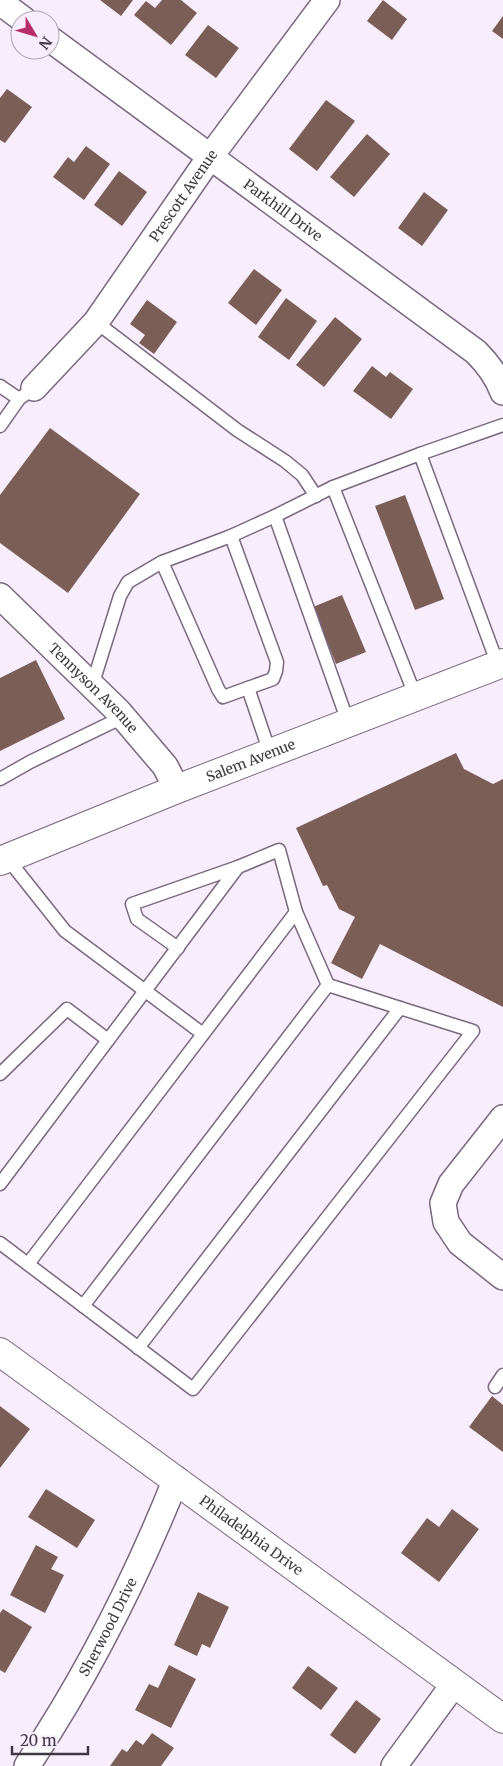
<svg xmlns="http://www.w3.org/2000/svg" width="503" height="1766" font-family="Merriweather,serif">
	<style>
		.building { fill: #7b5e55 }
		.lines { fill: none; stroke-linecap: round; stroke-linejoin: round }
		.service-casing { stroke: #79687f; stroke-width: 15 }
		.minor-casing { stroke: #79687f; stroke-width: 28 }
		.secondary-casing { stroke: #79687f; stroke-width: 30 }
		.primary-casing { stroke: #79687f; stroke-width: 30 }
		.service { stroke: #fff; stroke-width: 12 }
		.minor { stroke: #fff; stroke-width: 25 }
		.secondary { stroke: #fff; stroke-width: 28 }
		.primary { stroke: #fff; stroke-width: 28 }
		.labels { text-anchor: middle; stroke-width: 5; stroke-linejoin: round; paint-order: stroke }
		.street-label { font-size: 14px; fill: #3f3842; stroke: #f8edfc }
	</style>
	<rect width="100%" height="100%" fill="#f8edfc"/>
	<!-- building -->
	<g class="building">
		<polygon points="100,0 133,0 121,16"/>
		<polygon points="162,0 181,0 197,13 171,45 134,15 146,1 155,8"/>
		<polygon points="383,0 407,19 392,40 367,21"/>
		<polygon points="503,16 503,39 492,31"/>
		<polygon points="208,25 239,48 216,78 185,55"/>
		<polygon points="7,89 32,107 5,143 0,140 0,98"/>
		<polygon points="326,100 355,121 317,171 289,149"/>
		<polygon points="367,134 390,154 354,197 330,177"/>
		<polygon points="86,146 110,164 84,200 53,177 68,157 74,162"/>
		<polygon points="119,171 147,192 122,226 94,205"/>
		<polygon points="424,192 448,210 422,246 398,228"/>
		<polygon points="254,269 282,290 256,325 228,303"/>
		<polygon points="286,298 317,321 289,360 258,337"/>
		<polygon points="147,300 177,322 154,354 139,343 145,335 130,324"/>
		<polygon points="335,317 362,339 324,387 296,365"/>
		<polygon points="372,366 386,377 390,372 413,389 391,419 353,391"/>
		<polygon points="50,428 140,494 68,593 0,543 0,495"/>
		<polygon points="405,495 444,599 415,610 375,506"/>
		<polygon points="342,595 366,652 336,664 313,607"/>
		<polygon points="36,660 65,719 0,751 0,678"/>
		<polygon points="456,753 464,769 493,784 503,779 503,1007 380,944 362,979 331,963 355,917 339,909 327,885 323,886 296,828"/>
		<polygon points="492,1396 503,1405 503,1452 469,1427"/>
		<polygon points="0,1406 30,1429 0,1468"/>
		<polygon points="46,1489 95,1520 77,1548 28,1517"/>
		<polygon points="452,1509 479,1529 439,1582 401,1553 427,1518 439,1527"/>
		<polygon points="36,1545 58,1557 51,1569 64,1575 45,1613 10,1595"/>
		<polygon points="198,1592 229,1607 210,1648 202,1644 197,1656 174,1645"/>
		<polygon points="3,1609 32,1627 5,1673 0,1670 0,1613"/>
		<polygon points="169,1665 196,1679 171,1728 135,1710 149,1684 158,1688"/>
		<polygon points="308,1666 338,1688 321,1710 292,1688"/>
		<polygon points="356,1700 381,1719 355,1754 330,1735"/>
		<polygon points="152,1733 174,1748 161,1766 110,1766 122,1749 127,1752 136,1740 143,1745"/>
	</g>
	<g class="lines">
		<!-- service casing -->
		<g class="service-casing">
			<g id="service">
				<polyline points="96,322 237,430 285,461 302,475 316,496"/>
				<polyline points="0,386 19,399"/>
				<polyline points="0,426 19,399 34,388"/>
				<polyline points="420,454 503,425"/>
				<polyline points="275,516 333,487"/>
				<polyline points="231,536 277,662 276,671 273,679 248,688"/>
				<polyline points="162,562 218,689 223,697 248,688 270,753"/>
				<polyline points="92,686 120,596 128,582 162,562 231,536 275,516 348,722"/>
				<polyline points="415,695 333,487 420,454 498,665"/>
				<polyline points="0,779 30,762 123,717"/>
				<polyline points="7,858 65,931 203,1034"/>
				<polyline points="178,948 137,919 132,904 238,867"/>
				<polyline points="0,1074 67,1009 108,1040"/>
				<polyline points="0,1184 238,867 279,850 296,912"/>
				<path d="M0,1243C64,1292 129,1340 193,1389L473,1031L400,1008L138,1348"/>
				<polyline points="28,1264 296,912 328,985"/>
				<polyline points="83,1306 328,985 400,1008"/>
				<polyline points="495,1387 503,1375"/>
			</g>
		</g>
		<!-- minor casing -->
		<g class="minor-casing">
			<g id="minor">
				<polyline points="0,2 24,20"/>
				<path id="s1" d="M50,39L476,352C489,365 497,376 503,392"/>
				<path id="s2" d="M34,388L96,322L210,157L327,0"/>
				<path id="s3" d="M0,596L119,712L165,766L177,789"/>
				<polyline points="503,1118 451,1184 443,1203 446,1222 460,1243 503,1277"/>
				<path id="s4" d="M27,1766C87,1676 136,1579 176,1479"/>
				<polyline points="394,1766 454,1684"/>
			</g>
		</g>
		<!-- secondary casing -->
		<g class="secondary-casing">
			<g id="secondary">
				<path id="s5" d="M0,1352L503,1719"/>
			</g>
		</g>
		<!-- primary casing -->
		<g class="primary-casing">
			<g id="primary">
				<path id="s6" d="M0,861L177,789L503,663"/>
			</g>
		</g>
		<!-- service -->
		<use href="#service" class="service"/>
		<!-- minor -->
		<use href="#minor" class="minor"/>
		<!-- secondary -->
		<use href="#secondary" class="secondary"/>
		<!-- primary -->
		<use href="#primary" class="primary"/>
	</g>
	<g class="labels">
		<!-- street labels -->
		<g class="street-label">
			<text dy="5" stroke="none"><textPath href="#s2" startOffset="244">Prescott Avenue</textPath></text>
			<text dy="5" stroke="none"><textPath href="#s1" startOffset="289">Parkhill Drive</textPath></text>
			<text dy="5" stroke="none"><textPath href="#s3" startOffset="131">Tennyson Avenue</textPath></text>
			<text dy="5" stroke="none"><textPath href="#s6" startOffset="270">Salem Avenue</textPath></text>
			<text dy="5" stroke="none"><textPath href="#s5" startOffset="311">Philadelphia Drive</textPath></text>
			<text dy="5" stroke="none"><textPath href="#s4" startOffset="161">Sherwood Drive</textPath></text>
		</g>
	</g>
	<!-- north arrow -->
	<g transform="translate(35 35) rotate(128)"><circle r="24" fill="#f8edfc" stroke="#aea5b2"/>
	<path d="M0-4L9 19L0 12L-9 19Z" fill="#b72d6a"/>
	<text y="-8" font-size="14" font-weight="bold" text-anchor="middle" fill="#3f3842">N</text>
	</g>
	<!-- scale -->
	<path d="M12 1746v8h76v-8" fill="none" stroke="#3f3842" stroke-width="2.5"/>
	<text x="20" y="1746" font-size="15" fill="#3f3842" stroke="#f8edfc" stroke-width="4" paint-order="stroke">20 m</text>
</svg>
